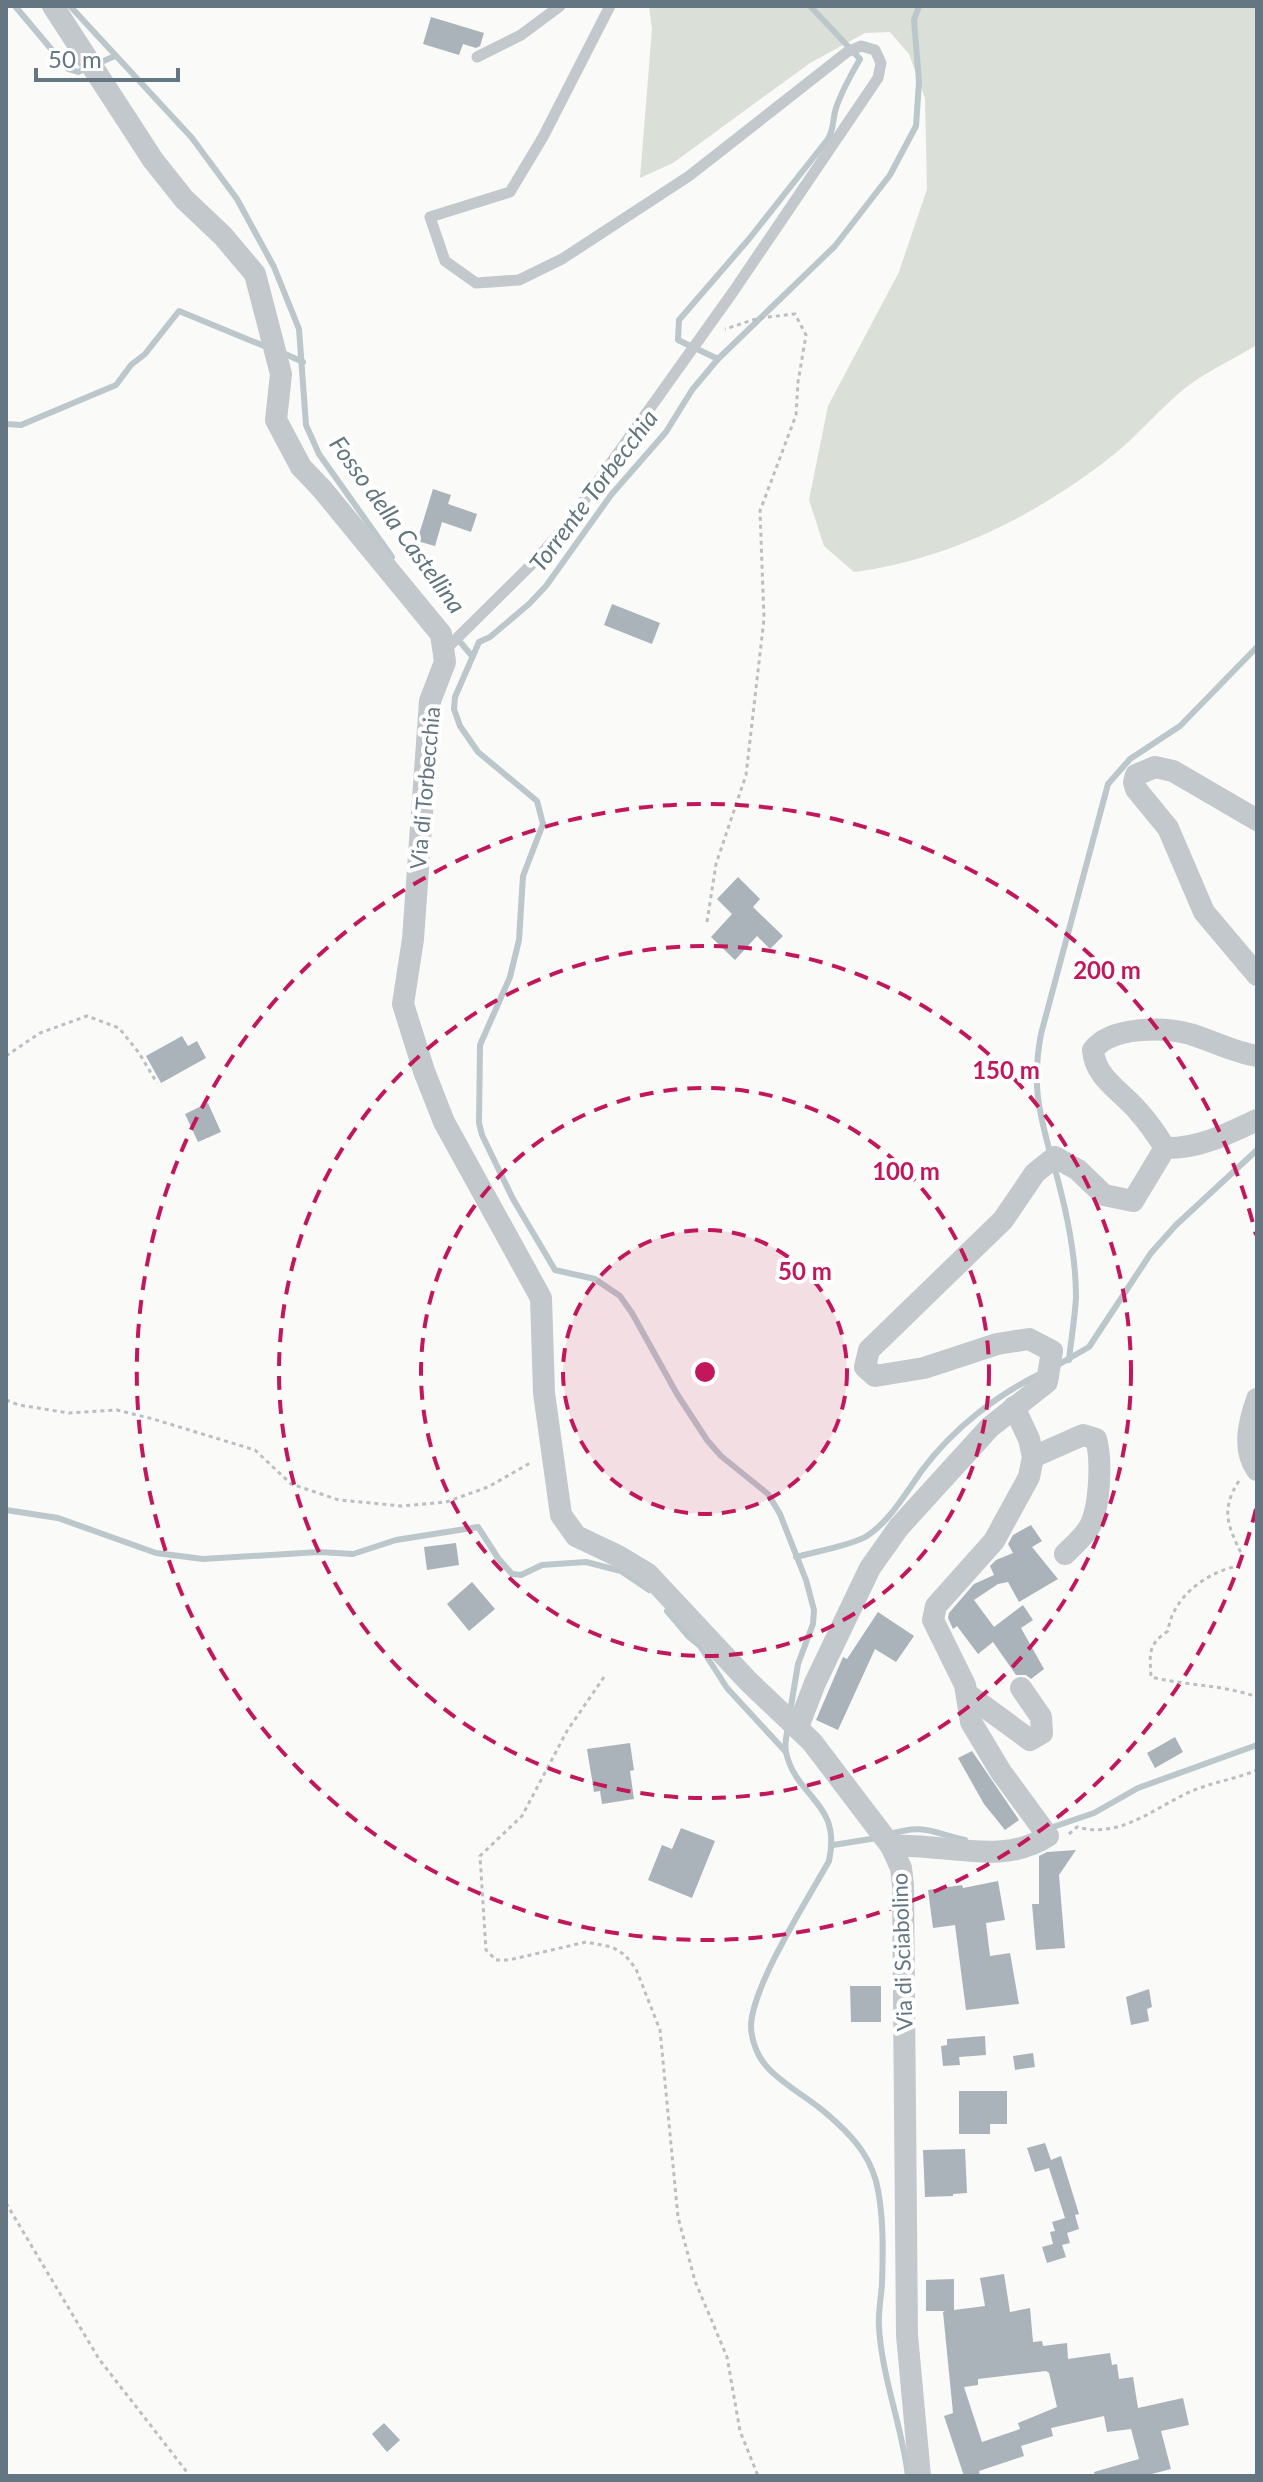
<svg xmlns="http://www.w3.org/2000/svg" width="1263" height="2482" font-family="Lato,sans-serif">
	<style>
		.green { fill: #dadfd7 }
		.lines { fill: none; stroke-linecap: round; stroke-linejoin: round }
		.stream { stroke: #bbc7cb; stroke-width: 6 }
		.building { fill: #aab3b9; fill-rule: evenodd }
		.path { stroke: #bbbfc2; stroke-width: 3; stroke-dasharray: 4 4; stroke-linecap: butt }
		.lane { stroke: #c3c8cc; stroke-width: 11 }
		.street { stroke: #c3c8cc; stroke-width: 22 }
		.ring { fill: none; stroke: #c2185b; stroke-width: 4; stroke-dasharray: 14 10 }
		.labels { text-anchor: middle; stroke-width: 8; stroke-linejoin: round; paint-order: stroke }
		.street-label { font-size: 22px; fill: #657683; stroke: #fff }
		.water-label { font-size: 24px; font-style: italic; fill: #60757c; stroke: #fff }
		.centre { fill: #c2185b; stroke: #fff; stroke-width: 4 }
		.ring-label { font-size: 24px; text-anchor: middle; font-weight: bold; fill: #c2185b; stroke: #fff; stroke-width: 8; stroke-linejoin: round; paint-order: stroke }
	</style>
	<rect width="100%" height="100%" fill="#fafaf8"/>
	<!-- green -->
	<path class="green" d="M649,6H1257V345C1235,358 1210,370 1189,385C1163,405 1142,431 1117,452C1041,513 951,559 854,572L824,546L809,500L828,406L899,272L927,189L925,98L909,54L890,32L865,33L810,63L673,163L640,178L652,29Z"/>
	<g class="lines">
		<!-- stream -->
		<g class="stream">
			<polyline points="15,6 68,69 78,72 115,56"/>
			<polyline points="70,6 192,138 237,199 274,267 299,329 306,425 319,454 392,557"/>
			<polyline points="283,353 303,362"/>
			<path d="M718,359L678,340L679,320L749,239L828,139C835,126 832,120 836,108C842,90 851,75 860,59L810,6"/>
			<polyline points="6,424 21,425 116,385 131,365 145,354 179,311 269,348"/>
			<polyline points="456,637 472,656"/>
			<path d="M1051,1156C1038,1109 1032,1082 1041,1034L1108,784L1130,759L1180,726L1257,647"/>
			<path d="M1054,1166C1066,1208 1076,1254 1076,1297C1075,1318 1071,1340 1069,1360"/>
			<polyline points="1056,1366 1089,1347 1151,1253 1176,1225 1257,1150"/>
			<polyline points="6,1510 58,1518 156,1553 203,1559 319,1552 353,1554 396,1540 478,1527 498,1558 512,1574 521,1575 542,1565 586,1562 621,1571 649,1590"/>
			<path d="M796,1557C814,1552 853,1545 867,1536C890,1521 907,1491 923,1469C953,1429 996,1395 1042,1373"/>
			<polyline points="667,1611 689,1637 700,1646 727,1688 785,1751"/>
			<polyline points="790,1712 798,1664 813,1624 814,1610 806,1580 780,1514 768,1494 721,1456 707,1440 677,1394 632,1313 620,1296 595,1279 555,1270 513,1199 482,1135 479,1123 480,1045 510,977 519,940 523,876 543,824 537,801 478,752 460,726 454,709 455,697 479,642 490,637 529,604 546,586 611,495 666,432 692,390 718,359 835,246 890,175 916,126 919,82 914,20 919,6"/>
			<path d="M788,1727C787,1734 784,1745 786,1752C796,1799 842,1801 829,1861C808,1899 753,1984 751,2025C751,2041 758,2058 769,2069C785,2086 809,2098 827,2114C849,2133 868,2152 876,2181C884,2213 883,2252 882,2284C881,2298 878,2313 879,2327C882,2378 902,2426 908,2476"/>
			<polyline points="1050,1828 1094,1813 1138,1788 1257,1745"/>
			<path d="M887,1835C925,1823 930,1832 965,1840"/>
			<polyline points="833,1845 877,1838"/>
		</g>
	</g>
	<!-- building -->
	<g class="building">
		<polygon points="431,17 484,33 480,46 476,48 463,44 459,55 423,44"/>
		<polygon points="433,489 451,495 448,504 477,514 471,532 442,522 435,546 417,541"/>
		<polygon points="612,604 660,623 652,644 604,625"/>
		<polygon points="738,877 760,899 753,907 783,936 770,949 757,936 735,960 711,937 732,914 717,899"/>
		<polygon points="182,1036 188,1046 197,1041 206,1058 161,1083 146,1056"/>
		<polygon points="208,1103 221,1132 198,1142 185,1114"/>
		<polygon points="1031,1525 1042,1541 1032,1547 1058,1579 1019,1602 1008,1582 998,1584 974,1600 994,1627 1023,1605 1033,1620 1021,1628 1044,1669 1031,1679 1026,1675 1016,1675 993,1642 978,1654 957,1626 953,1629 948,1618 949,1613 974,1584 994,1575 990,1566 996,1560 1013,1553 1008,1544 1013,1535"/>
		<polygon points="456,1543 459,1565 427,1570 424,1547"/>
		<polygon points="472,1582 495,1609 469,1631 447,1604"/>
		<polygon points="878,1612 914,1636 896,1662 875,1649 838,1730 816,1720 843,1657 847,1659"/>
		<polygon points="1175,1737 1183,1752 1155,1768 1147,1753"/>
		<polygon points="630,1743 634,1770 630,1771 634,1799 602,1804 600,1791 594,1792 587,1749"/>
		<polygon points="972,1751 1019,1820 1005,1830 984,1804 958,1758"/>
		<polygon points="681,1828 715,1841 692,1898 648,1880 662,1845 672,1849"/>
		<polygon points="1076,1850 1059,1875 1065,1948 1036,1950 1032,1904 1039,1904 1039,1856 1047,1852"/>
		<polygon points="998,1881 1005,1920 986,1923 990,1956 1010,1953 1019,2004 966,2010 955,1925 933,1928 928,1890 962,1885 963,1888"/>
		<polygon points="850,1986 881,1986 881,2022 851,2022"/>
		<polygon points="1149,1989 1152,2007 1147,2009 1149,2021 1131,2025 1126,1997"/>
		<polygon points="985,2036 986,2055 959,2057 960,2065 943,2066 941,2046 947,2045 947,2039"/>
		<polygon points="1033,2053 1035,2067 1015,2070 1013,2056"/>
		<polygon points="959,2091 1007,2091 1007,2124 990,2124 990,2134 959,2134"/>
		<polygon points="1045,2143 1051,2160 1061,2156 1079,2214 1075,2215 1079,2229 1067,2233 1070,2243 1062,2245 1066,2257 1047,2263 1042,2247 1053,2244 1050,2232 1055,2231 1052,2222 1065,2218 1049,2168 1035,2172 1027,2148"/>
		<polygon points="965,2149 967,2193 953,2194 953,2196 925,2197 923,2150"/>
		<path d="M1004,2274L1010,2312L1030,2308L1033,2342L1042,2341L1043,2346L1067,2343L1068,2359L1110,2353L1112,2365L1117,2364L1119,2379L1133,2377L1138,2408L1183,2398L1189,2425L1161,2431L1171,2469L1144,2476H1095L1094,2472L1139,2459L1131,2429L1107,2432L1104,2416L1051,2428L1053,2436L1021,2446L1024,2456L979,2471L980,2476H964L944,2416L953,2413L943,2312L945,2311H926V2280L954,2279V2310L985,2306L980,2278ZM1046,2371L1049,2373L1057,2407L1018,2423L1020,2429L982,2442L964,2387L978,2385V2379Z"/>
		<polygon points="384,2423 400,2440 387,2452 372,2434"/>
	</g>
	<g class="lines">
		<!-- path -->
		<g class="path">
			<polyline points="707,922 716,864 746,775 764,619 760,511 796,415 798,382 806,335 795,314 759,318 725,329"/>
			<polyline points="6,1056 40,1033 87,1016 119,1028 139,1053 157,1083"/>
			<polyline points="6,1400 19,1405 69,1413 117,1410 153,1419 255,1450 291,1484 339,1500 402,1506 446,1502 488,1487 532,1462"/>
			<path d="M1239,1481C1220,1510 1228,1526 1242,1555L1238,1566C1206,1572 1172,1598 1168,1631C1147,1645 1150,1654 1151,1677C1188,1686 1220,1684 1257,1697"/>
			<polyline points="604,1677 567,1731 522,1816 480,1856 486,1950 496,1960 509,1960 586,1942 612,1947 625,1955 636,1969 660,2030 678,2217 695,2281 727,2357 740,2431 758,2476"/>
			<path d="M1069,1834L1077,1827C1121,1839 1153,1808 1192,1791C1213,1782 1236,1779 1257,1770"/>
			<polyline points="6,2203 99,2359 190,2476"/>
		</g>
		<!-- lane -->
		<g class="lane">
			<polyline points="477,57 521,35 560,6"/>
			<polyline points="444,651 536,560 568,523 733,292 878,78 881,63 875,50 861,46 847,52 689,176 562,259 519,280 476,283 445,261 430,217 510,192 543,137 610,6"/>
		</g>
		<!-- street -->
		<g class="street">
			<polyline points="53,6 153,160 184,199 223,236 255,274 281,374 276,420 301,467 322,489 441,634 445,662 430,701 413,939 403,1004 424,1071 444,1122 541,1298 544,1393 561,1515 576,1536 618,1556 648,1574 748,1681 812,1742 891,1846 901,1868 903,1885 907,2335 920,2476"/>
			<polyline points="1257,820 1173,771 1155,767 1136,775 1134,782 1136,789 1168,828 1204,912 1257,975"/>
			<path d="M1165,1148C1198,1149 1227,1134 1257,1120"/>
			<path d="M1257,1399C1249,1422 1242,1449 1257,1470"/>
			<path d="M1033,1457L1083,1435L1096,1439C1102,1460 1100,1506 1090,1526C1084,1537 1074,1545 1065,1554"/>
			<polyline points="967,1694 1030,1740 1042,1733 1041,1717 1021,1688"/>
			<path d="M798,1727L815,1683L870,1568L899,1527L990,1427L1047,1382L1052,1351L1029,1339L997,1344L924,1368L875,1376L865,1367L869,1350L1003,1220L1035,1173L1055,1157L1078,1170L1104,1195L1133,1201L1165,1148C1157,1135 1148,1122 1138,1111C1121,1091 1095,1078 1093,1050C1111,1026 1164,1027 1190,1034C1213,1041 1233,1052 1257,1056"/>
			<path d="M891,1846C942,1842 1002,1867 1048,1836L1001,1772L971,1722L965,1685L933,1620L936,1606L994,1541L1029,1477L1033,1457L1029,1439L1014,1407"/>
		</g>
	</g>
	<!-- distance rings -->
	<circle cx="705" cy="1372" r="142" fill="#c2185b" fill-opacity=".12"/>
	<g class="ring">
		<circle cx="705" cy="1372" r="142"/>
		<circle cx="705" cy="1372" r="284"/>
		<circle cx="705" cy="1372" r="426"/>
		<path d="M1256 1509A568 568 0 1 1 1256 1235"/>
	</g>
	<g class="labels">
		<!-- street labels -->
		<g class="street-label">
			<text transform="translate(425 788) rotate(-85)" y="8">Via di Torbecchia</text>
			<text transform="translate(902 1952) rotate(-92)" y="8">Via di Sciabolino</text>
		</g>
		<!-- water labels -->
		<g class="water-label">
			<text transform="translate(594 491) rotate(-53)" y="8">Torrente Torbecchia</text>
			<text transform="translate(397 525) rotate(54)" y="8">Fosso della Castellina</text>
		</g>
	</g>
	<circle cx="705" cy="1372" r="12" class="centre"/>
	<g class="ring-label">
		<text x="1107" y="979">200 m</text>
		<text x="1006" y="1079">150 m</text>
		<text x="906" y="1180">100 m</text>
		<text x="805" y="1280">50 m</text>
	</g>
	<!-- border -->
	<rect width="1263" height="2482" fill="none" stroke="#657683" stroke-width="16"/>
	<!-- scale -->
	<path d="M36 68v12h142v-12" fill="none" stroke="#657683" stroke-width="4"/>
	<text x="48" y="68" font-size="24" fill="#657683" stroke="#ffffff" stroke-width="6" paint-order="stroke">50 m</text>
</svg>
